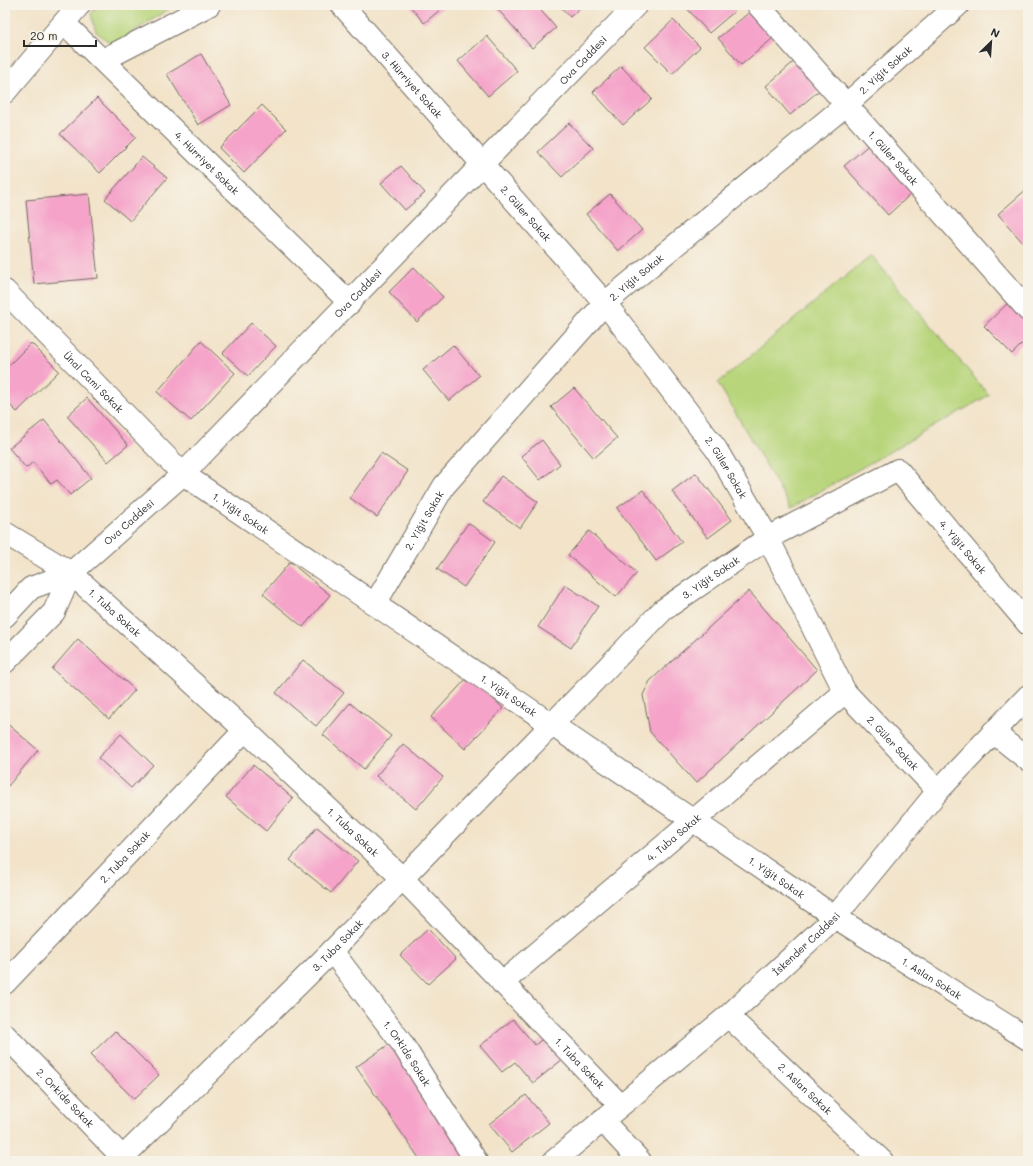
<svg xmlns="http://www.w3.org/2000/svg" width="1033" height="1166" font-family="Mali,sans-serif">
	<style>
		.green { fill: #b8d57c; stroke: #728054 }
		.building { fill: #f5a3c9 }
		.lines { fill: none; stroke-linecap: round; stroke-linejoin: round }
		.minor-casing { stroke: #716b62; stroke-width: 24 }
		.minor { stroke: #fff; stroke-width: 22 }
		.rail-casing { stroke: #2b2b2b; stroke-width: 4.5 }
		.rail { stroke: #f7f3e8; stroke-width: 3; stroke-dasharray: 9; stroke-linecap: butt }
		.labels { text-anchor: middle; stroke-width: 3; stroke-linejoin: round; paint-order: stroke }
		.street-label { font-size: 10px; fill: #2b2b2b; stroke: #f7f3e8 }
	</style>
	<rect width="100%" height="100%" fill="#f7f3e8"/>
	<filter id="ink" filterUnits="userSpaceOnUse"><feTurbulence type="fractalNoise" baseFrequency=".025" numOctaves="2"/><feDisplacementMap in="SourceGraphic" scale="8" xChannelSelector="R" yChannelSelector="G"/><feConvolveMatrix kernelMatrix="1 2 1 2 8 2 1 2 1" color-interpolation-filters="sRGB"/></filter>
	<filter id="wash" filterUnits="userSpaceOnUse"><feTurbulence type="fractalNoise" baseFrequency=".012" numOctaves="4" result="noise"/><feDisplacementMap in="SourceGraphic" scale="16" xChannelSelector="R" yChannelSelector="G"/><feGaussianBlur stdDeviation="0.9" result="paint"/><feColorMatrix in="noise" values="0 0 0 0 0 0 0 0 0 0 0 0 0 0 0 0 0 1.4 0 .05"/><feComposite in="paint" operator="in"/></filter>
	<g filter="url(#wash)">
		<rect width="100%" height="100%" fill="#f2e3c9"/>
		<!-- green -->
		<g class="green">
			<polygon points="98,5 175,5 113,45 96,32 91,14"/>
			<polygon points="871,255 989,395 791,508 718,383"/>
		</g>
		<g id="blocks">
			<!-- building -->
			<g class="building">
				<polygon points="409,5 446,5 424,23"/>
				<polygon points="494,5 536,5 556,28 532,48"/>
				<polygon points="559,5 583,5 570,17"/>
				<polygon points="684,5 729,5 735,11 709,33"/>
				<polygon points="751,11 773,38 741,65 718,38"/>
				<polygon points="673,20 700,47 672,74 645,47"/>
				<polygon points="487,36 517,71 488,96 458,61"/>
				<polygon points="201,54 231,105 198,125 167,74"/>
				<polygon points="797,59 822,88 790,115 766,86"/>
				<polygon points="621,66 652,99 623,125 593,92"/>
				<polygon points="97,98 136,137 100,173 60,134"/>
				<polygon points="262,105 286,129 244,173 219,148"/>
				<polygon points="569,123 593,148 562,177 538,152"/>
				<polygon points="872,142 915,190 888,215 844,166"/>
				<polygon points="142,157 167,178 130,221 105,199"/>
				<polygon points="401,166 425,193 405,210 381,183"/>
				<polygon points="1028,188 1028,241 1024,244 998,214"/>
				<polygon points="89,194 98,278 34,284 26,200"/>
				<polygon points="610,194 642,230 618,251 586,214"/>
				<polygon points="414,267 443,297 417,322 389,292"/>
				<polygon points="1009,302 1028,321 1028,338 1012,354 984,326"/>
				<polygon points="251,323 276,346 248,376 223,353"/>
				<polygon points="201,341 235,373 191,421 157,392"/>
				<polygon points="31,343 59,371 17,412 5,400 5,369"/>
				<polygon points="453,345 479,376 449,401 423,370"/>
				<polygon points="574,388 617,438 594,458 551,407"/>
				<polygon points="87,398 128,445 108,462 67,416"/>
				<polygon points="44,420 91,478 70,495 57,480 51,484 33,462 26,468 9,448"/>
				<polygon points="542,440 560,464 540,480 521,456"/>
				<polygon points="381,453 408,471 377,517 350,498"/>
				<polygon points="696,473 732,520 708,538 672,491"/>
				<polygon points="501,476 538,502 520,528 483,502"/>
				<polygon points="643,490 682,542 656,561 617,508"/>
				<polygon points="468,523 495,542 464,587 437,569"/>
				<polygon points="589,531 637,573 616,597 568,555"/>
				<polygon points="290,562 330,595 303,627 263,594"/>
				<polygon points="565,585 598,606 571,648 538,627"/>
				<polygon points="749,591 817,670 696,783 650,732 643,695 650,681"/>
				<polygon points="78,639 135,690 109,719 52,669"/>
				<polygon points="303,660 344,693 316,726 276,693"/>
				<polygon points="469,676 503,708 465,749 431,717"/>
				<polygon points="350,703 391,736 364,769 323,735"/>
				<polygon points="5,722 38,750 8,786 5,783"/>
				<polygon points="121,734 153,765 131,788 98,758"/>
				<polygon points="403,744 443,777 416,809 376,776"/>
				<polygon points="253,765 293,798 266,831 226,797"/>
				<polygon points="317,827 358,861 331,893 290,860"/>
				<polygon points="428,929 456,959 428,984 400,955"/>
				<polygon points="513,1019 535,1045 545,1037 563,1059 533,1083 515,1062 502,1072 480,1046"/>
				<polygon points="115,1031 159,1075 134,1099 90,1055"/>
				<polygon points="391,1043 469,1154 459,1161 421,1161 356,1067"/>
				<polygon points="526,1095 549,1123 512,1152 489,1124"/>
			</g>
		</g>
	</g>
	<g filter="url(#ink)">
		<use href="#blocks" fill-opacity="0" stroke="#716b62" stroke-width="1"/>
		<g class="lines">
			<!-- minor casing -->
			<g class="minor-casing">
				<g id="minor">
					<path id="s1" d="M342,5L605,303L716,449L768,538L845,692L938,791"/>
					<path id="s2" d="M758,5L1028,310"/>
					<path id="s3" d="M64,23L350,303"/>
					<polyline points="103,60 209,5"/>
					<polyline points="5,92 79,5"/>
					<path id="s4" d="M5,291L183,474L835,917L1028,1039"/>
					<path id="s5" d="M5,533L71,573L245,730L403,879L620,1105"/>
					<path id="s6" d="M375,604L444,486L605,303L847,104L958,5"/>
					<path id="s7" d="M5,616L31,588L71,573L183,474L636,5"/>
					<polyline points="5,662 54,612 71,573"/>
					<polyline points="993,732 1028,760"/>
					<path id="s8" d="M332,951L401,1042L476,1161"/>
					<path id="s9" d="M5,983L245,730"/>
					<path id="s10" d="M502,983L845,692"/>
					<path id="s11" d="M728,1016L882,1161"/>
					<path id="s12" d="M5,1035L126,1161"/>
					<polyline points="602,1120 640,1161"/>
					<path id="s13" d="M119,1161L332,951L663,610L768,538L898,470L1028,624"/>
					<path id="s14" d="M554,1161L728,1016L835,917L938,791L1028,696"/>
				</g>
			</g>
			<!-- minor -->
			<use href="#minor" class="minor"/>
			<!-- rail casing -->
			<g class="rail-casing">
				<polyline id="rail" points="5,8 7,5"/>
			</g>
			<!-- rail -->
			<use href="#rail" class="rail"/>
		</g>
	</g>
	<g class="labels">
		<!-- street labels -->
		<g class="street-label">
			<text dy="4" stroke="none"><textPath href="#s7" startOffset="806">Ova Caddesi</textPath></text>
			<text dy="4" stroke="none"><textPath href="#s6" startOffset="745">2. Yiğit Sokak</textPath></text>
			<text dy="4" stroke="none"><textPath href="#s1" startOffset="106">3. Hürriyet Sokak</textPath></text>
			<text dy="4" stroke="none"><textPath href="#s2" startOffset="204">1. Güler Sokak</textPath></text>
			<text dy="4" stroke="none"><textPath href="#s3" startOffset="200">4. Hürriyet Sokak</textPath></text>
			<text dy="4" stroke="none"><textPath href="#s1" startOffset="278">2. Güler Sokak</textPath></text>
			<text dy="4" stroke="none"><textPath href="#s6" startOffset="421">2. Yiğit Sokak</textPath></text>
			<text dy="4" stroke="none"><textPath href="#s7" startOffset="482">Ova Caddesi</textPath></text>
			<text dy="4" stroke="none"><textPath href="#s4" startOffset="127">Ünal Cami Sokak</textPath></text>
			<text dy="4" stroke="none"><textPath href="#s1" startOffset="602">2. Güler Sokak</textPath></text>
			<text dy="4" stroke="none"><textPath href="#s4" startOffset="325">1. Yiğit Sokak</textPath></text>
			<text dy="4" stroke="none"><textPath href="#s6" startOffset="97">2. Yiğit Sokak</textPath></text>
			<text dy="4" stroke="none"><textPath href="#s7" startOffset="158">Ova Caddesi</textPath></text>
			<text dy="4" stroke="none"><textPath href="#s13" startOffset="1149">4. Yiğit Sokak</textPath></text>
			<text dy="4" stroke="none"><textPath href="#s13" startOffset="832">3. Yiğit Sokak</textPath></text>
			<text dy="4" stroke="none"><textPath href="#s5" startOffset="136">1. Tuba Sokak</textPath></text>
			<text dy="4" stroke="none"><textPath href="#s4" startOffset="649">1. Yiğit Sokak</textPath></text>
			<text dy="4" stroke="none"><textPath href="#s1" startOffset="926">2. Güler Sokak</textPath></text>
			<text dy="4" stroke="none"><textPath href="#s5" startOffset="460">1. Tuba Sokak</textPath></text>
			<text dy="4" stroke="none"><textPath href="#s10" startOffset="225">4. Tuba Sokak</textPath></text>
			<text dy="4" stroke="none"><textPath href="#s9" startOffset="174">2. Tuba Sokak</textPath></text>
			<text dy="4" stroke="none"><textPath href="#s4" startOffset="973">1. Yiğit Sokak</textPath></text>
			<text dy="4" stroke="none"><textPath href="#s14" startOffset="333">İskender Caddesi</textPath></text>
			<text dy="4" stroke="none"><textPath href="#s13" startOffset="307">3. Tuba Sokak</textPath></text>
			<text dy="4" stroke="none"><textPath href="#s4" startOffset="1158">1. Aslan Sokak</textPath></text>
			<text dy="4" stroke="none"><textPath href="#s8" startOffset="127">1. Orkide Sokak</textPath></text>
			<text dy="4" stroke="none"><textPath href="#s5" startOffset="784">1. Tuba Sokak</textPath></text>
			<text dy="4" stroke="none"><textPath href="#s11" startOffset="106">2. Aslan Sokak</textPath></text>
			<text dy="4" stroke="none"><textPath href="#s12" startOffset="87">2. Orkide Sokak</textPath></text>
		</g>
	</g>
	<!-- margin -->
	<rect width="1033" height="1166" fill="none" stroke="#f7f3e8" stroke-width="20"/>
	<!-- north arrow -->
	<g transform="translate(991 42) rotate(25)" stroke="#f7f3e8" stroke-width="3" paint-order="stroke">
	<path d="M0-3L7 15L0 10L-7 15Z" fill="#2b2b2b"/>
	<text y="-6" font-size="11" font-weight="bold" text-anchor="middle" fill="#2b2b2b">N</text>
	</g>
	<!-- scale -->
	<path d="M24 40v6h72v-6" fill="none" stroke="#2b2b2b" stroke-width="2"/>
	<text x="30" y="40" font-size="12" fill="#2b2b2b" stroke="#f7f3e8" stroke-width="3" paint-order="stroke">20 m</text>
</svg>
